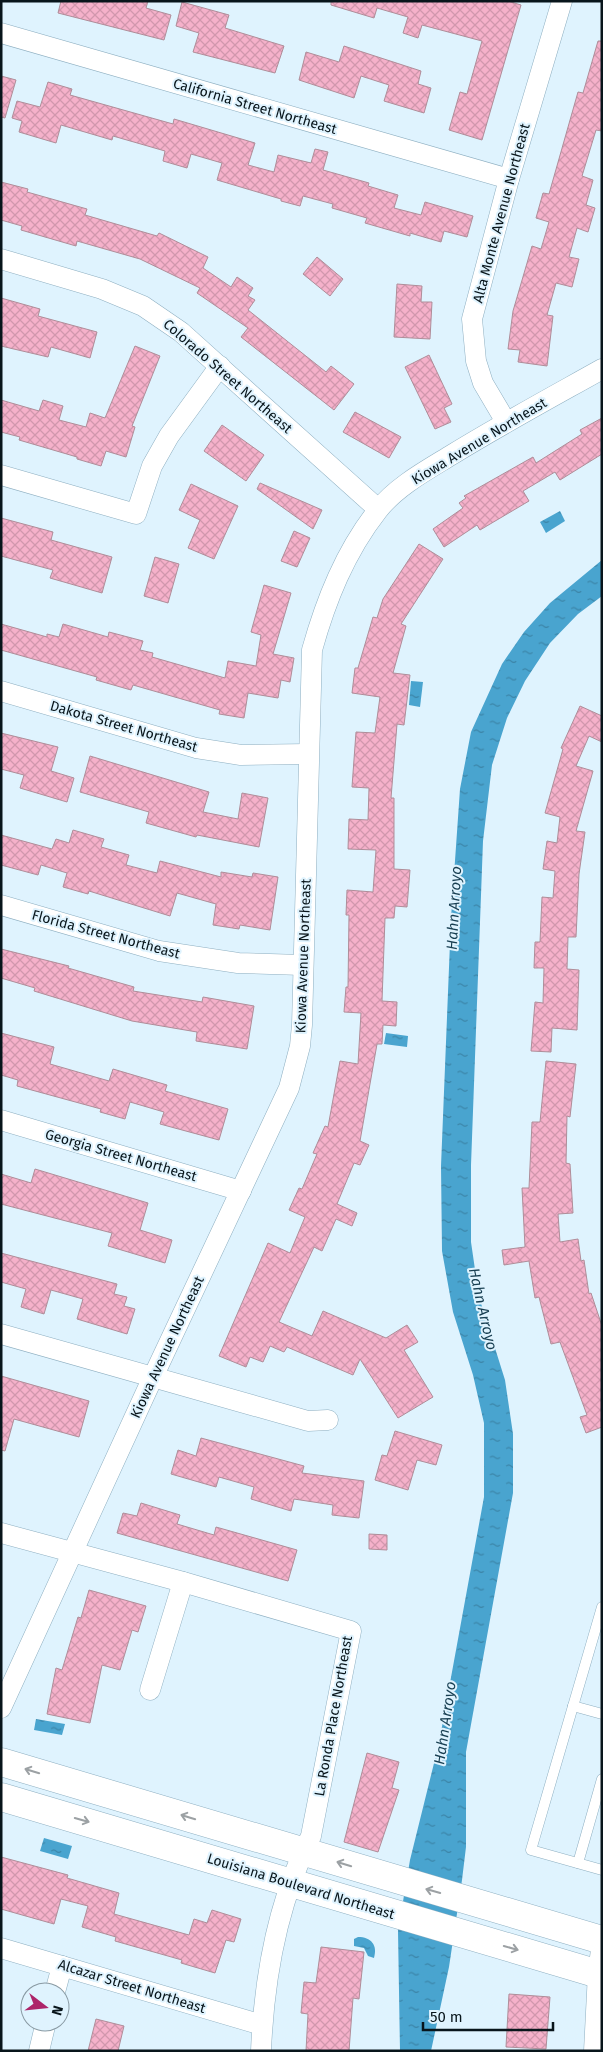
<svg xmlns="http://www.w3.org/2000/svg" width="603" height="2052" font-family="'Fira Sans',sans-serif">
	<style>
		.water { fill: url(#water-ripples) }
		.building { fill: url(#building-cross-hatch); stroke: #af8d99 }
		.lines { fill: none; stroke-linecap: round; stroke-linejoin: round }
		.lane-casing { stroke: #8eafc1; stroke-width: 11 }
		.street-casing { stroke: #8eafc1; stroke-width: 21 }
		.secondary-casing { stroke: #8eafc1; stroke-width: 29 }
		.lane { stroke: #fff; stroke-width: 10 }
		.street { stroke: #fff; stroke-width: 20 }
		.secondary { stroke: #fff; stroke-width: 28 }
		.oneway { stroke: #9ca1a4 }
		.labels { text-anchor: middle; stroke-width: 4; stroke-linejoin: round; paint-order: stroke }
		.street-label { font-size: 14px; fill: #08151b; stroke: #dff3fe }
		.water-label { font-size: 15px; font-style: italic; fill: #173e51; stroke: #dff3fe }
	</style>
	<defs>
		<pattern id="water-ripples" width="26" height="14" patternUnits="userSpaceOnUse" patternTransform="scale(1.25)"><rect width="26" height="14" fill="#49a4cf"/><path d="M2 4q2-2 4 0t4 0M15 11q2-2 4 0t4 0" fill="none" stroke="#3b84a7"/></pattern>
		<pattern id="building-cross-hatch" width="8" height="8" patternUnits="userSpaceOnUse" patternTransform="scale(1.25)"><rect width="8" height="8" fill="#f5b1ca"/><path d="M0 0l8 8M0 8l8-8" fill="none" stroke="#d197ad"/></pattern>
	</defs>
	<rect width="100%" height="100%" fill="#dff3fe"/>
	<!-- water -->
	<g class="water">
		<polygon points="560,511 565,521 546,533 540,522"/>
		<polygon points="602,560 602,596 578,614 550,643 525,681 507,718 492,765 483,841 471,1165 471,1242 479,1297 505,1380 513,1434 513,1493 466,1752 466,1847 462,1880 449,1967 431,2051 400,2051 398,1931 410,1860 439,1743 484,1497 484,1423 473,1375 453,1312 442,1251 441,1166 451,918 460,789 471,732 502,664 524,632 550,603"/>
		<polygon points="411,681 423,682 420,707 409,705"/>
		<polygon points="386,1033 408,1036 407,1047 384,1044"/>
		<polygon points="36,1719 65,1724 62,1735 34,1730"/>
		<polygon points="44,1838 72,1846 68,1859 40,1851"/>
		<path d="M358,1937C371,1937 378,1945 374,1958L368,1956L364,1948L354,1946V1939Z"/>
	</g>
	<!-- building -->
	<g class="building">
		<polygon points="61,1 148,1 146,8 171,15 164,40 58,13"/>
		<polygon points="331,1 508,1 521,5 482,140 449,130 460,92 467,94 482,41 422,25 418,38 403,33 408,17 377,8 374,18 331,5"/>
		<polygon points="182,2 229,15 225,28 284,46 275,73 193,52 199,33 176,26"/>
		<polygon points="598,41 602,41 602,131 596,130 582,176 593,180 586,205 595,208 588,232 577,228 569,257 579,259 572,287 556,283 547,315 553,316 547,366 518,362 520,350 508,349 513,311 532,246 541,249 549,222 536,218 543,193 549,194 578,92 583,93"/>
		<polygon points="344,46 421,71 418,84 431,88 424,113 384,101 389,85 361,76 354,98 299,80 306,52 339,62"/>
		<polygon points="1,76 16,80 5,118 1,117"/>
		<polygon points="48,82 72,89 70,95 173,124 174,119 255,143 248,165 274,172 278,155 311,163 315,149 328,152 323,170 369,183 368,186 398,195 394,208 421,215 425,202 473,216 467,237 444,231 441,242 410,233 410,236 365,223 367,218 332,208 333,204 303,196 300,206 281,201 281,199 217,180 222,163 191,154 187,168 163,161 165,151 113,136 112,140 61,125 56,143 19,132 22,121 12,118 17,101 40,107"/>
		<polygon points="1,182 28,189 27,192 87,209 85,215 157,236 159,233 208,257 203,268 231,287 237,277 253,288 248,296 255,300 248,310 326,372 331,366 354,384 334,410 241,337 248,328 197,293 200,288 140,259 77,241 76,246 21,230 22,226 1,220"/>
		<polygon points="317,257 343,279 330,296 303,274"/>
		<polygon points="397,284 422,286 421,302 432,302 430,339 394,337"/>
		<polygon points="1,298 40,309 38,316 97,332 90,358 51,347 48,357 1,346"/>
		<polygon points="135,346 160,356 132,426 135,427 126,457 106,451 101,466 77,459 77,457 19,440 20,437 1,432 1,400 39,411 43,400 63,406 59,420 86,427 90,413 105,418"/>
		<polygon points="429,355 452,404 444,408 451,422 435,429 405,367"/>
		<polygon points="355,412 401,437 389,458 343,432"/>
		<polygon points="602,418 602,454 560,480 555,472 523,491 529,501 480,530 477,525 444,547 433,529 463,508 459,503 466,498 464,496 533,457 536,463 582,434 580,430"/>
		<polygon points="222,425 264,455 246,481 204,451"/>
		<polygon points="260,483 322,510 313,529 257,489"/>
		<polygon points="191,484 238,506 214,559 188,548 200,520 179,510"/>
		<polygon points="1,518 53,532 51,540 112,557 102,593 50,578 53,570 1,556"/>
		<polygon points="294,531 310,538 297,567 281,561"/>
		<polygon points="419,544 443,559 401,624 406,626 393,673 410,675 404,725 397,724 391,798 394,798 394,869 410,870 407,907 395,906 394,918 385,918 382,1001 397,1002 396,1026 383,1025 382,1044 377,1044 360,1141 369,1145 360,1165 354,1163 337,1204 357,1213 352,1226 336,1219 322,1251 314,1247 279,1322 312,1336 323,1311 386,1338 407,1325 418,1342 404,1350 433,1397 398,1418 360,1359 353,1375 287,1347 284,1352 270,1346 263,1362 250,1357 246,1367 219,1356 268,1243 290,1253 305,1217 289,1210 299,1188 302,1189 317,1154 313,1153 325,1126 328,1127 340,1061 358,1064 361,1013 344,1012 346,987 348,987 349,915 346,915 347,890 373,892 376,850 348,849 349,819 368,820 369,788 352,787 356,732 375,733 380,697 352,693 355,668 358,668 373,617 377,618 383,599"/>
		<polygon points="155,557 179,564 168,603 144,596"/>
		<polygon points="264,585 291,593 273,654 294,658 290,682 281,680 278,698 248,693 244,718 219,714 220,710 133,685 131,690 96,680 97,677 1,650 1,624 47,637 47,634 59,637 63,624 108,637 109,632 143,641 140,650 153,653 152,657 225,678 228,661 256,666 261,635 251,632"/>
		<polygon points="580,706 602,716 602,742 589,736 576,766 593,771 576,831 585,832 579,874 576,937 568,937 567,969 579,970 577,1030 552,1028 551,1052 531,1051 535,1002 543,1003 544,968 534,968 535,942 540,942 542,897 553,898 555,871 543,869 547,841 557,843 560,817 545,813 563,749 561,748"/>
		<polygon points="1,733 58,747 51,771 74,778 67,802 20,788 24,775 1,769"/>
		<polygon points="90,756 209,792 203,812 238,819 242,793 268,798 259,847 197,835 196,837 146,823 149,812 80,792"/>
		<polygon points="73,830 104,839 101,847 129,855 126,865 157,873 160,861 221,877 221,872 252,877 253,873 278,877 270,930 240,925 239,929 213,925 216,904 177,893 170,916 89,891 88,894 63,887 67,873 41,865 38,875 1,865 1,835 52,849 56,839 69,843"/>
		<polygon points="1,949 69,966 68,968 134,987 133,991 202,1002 203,997 254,1006 247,1049 196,1041 197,1032 132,1021 34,991 35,988 1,978"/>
		<polygon points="1,1033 54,1047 50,1064 109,1081 113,1069 167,1085 165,1091 228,1109 219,1140 160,1124 164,1112 130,1102 125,1119 100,1112 101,1109 17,1086 18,1080 1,1075"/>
		<polygon points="546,1061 576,1064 570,1117 567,1116 566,1163 570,1164 573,1213 558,1214 560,1242 578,1239 581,1261 584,1260 589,1294 591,1293 602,1326 602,1427 586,1433 580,1417 587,1415 560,1342 551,1344 539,1297 535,1298 529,1261 504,1265 502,1250 525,1247 522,1188 529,1188 532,1122 540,1122"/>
		<polygon points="35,1169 148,1203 140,1230 172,1240 165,1263 108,1246 112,1233 1,1204 1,1174 31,1183"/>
		<polygon points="1,1253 117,1284 114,1294 127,1297 124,1306 135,1309 127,1334 77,1319 83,1299 51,1290 44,1314 21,1307 26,1289 1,1282"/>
		<polygon points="1,1376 89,1401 79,1437 14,1419 5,1451 1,1450"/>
		<polygon points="395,1431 442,1445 436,1465 417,1460 408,1490 375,1480 382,1455 387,1456"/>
		<polygon points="201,1438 304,1466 302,1473 364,1481 359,1518 332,1515 333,1505 294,1499 291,1511 251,1499 254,1487 219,1477 216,1487 171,1474 178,1450 196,1456"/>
		<polygon points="141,1503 180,1515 177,1524 214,1535 216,1527 297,1550 288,1581 117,1533 123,1513 137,1516"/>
		<polygon points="369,1534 387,1535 387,1550 369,1549"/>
		<polygon points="89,1590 146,1606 138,1632 132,1630 120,1670 102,1665 90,1723 47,1714 56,1668 62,1670 78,1617 81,1618"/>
		<polygon points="367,1753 399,1762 392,1788 399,1790 378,1852 344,1842"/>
		<polygon points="1,1857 68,1875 67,1878 119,1893 114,1914 189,1935 194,1919 207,1923 212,1910 241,1919 234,1942 226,1940 215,1973 181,1963 182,1960 115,1941 116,1937 82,1927 88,1906 61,1899 54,1924 1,1909"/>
		<polygon points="321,1947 364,1952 359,1999 353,1998 349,2051 306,2051 308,2014 301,2013 304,1982 316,1983"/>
		<polygon points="509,1994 550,1997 546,2049 506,2047"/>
		<polygon points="96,2019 124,2026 118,2051 88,2051"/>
	</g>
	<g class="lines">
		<!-- lane casing -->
		<g class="lane-casing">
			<g id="lane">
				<polyline points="602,1607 531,1850 602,1870"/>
				<polyline points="573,1706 602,1714"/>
				<polyline points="578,1863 602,1779"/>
			</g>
		</g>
		<!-- street casing -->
		<g class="street-casing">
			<g id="street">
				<polyline points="1,33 509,179"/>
				<polyline points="1,259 102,289 143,306 181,332 378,509"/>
				<polyline points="506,422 483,383 476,361 472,319 509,179 562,1"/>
				<polyline points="1,475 136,514 152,466 169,436 220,366"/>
				<polyline points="1,691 196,748 241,755 308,754"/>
				<polyline points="1,905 159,951 238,963 302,965"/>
				<polyline points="1,1120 241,1191"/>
				<polyline points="1,1334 308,1421 328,1420"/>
				<path d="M1,1533L183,1582L351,1631L311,1836C278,1901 264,1979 261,2051"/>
				<polyline points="150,1690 183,1582"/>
				<path d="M1,1708L153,1377L289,1088L300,1046L302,1025L312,650C326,600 345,552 378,510C397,486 427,470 453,454C502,424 552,397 602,369"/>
				<polyline points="1,1948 262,2025"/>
				<polyline points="55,1992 62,1966"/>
				<polyline points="39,2051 46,2022"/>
				<polyline points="594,2051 598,1973 602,1942"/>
			</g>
		</g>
		<!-- secondary casing -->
		<g class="secondary-casing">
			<g id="secondary">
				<polyline points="1,1762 602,1940"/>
				<polyline points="1,1797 602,1975"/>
			</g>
		</g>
		<!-- lane -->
		<use href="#lane" class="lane"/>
		<!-- street -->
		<use href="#street" class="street"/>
		<!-- secondary -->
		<use href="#secondary" class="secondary"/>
	</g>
	<!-- one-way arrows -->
	<defs><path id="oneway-shaft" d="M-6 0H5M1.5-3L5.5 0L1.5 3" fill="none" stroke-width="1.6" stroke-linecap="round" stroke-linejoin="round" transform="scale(1.25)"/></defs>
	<g class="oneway">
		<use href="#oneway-shaft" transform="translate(32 1771) rotate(-163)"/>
		<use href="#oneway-shaft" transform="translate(188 1817) rotate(-163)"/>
		<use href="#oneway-shaft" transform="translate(82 1820) rotate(16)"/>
		<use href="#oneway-shaft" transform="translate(344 1864) rotate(-163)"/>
		<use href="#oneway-shaft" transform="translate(433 1891) rotate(-164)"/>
		<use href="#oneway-shaft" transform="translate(511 1948) rotate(16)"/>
	</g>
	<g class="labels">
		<!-- street labels -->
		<g class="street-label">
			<text transform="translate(255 106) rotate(16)" y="5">California Street Northeast</text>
			<text transform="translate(501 213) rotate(-75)" y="5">Alta Monte Avenue Northeast</text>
			<text transform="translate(228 376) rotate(41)" y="5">Colorado Street Northeast</text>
			<text transform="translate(479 441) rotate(-31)" y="5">Kiowa Avenue Northeast</text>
			<text transform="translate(124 726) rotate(16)" y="5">Dakota Street Northeast</text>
			<text transform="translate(106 934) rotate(15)" y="5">Florida Street Northeast</text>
			<text transform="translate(303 956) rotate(-88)" y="5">Kiowa Avenue Northeast</text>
			<text transform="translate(121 1155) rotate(16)" y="5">Georgia Street Northeast</text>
			<text transform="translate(167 1347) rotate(-65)" y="5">Kiowa Avenue Northeast</text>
			<text transform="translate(333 1716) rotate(-80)" y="5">La Ronda Place Northeast</text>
			<text transform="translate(301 1886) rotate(17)" y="5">Louisiana Boulevard Northeast</text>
			<text transform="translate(132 1986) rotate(17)" y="5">Alcazar Street Northeast</text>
		</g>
		<!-- water labels -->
		<g class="water-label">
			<text transform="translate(454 908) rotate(-87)" y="5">Hahn Arroyo</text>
			<text transform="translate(483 1309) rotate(77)" y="5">Hahn Arroyo</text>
			<text transform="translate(445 1723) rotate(-82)" y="5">Hahn Arroyo</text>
		</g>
	</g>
	<!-- border -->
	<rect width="603" height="2052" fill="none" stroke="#08151b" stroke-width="5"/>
	<!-- north arrow -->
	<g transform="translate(45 2007) rotate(106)"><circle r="24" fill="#dff3fe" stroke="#899aa3"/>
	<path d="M0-4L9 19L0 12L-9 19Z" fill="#ad256a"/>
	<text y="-8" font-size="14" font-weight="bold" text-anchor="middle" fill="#08151b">N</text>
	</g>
	<!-- scale -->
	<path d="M423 2022v8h130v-8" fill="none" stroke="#08151b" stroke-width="2.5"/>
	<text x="430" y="2022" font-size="15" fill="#08151b" stroke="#dff3fe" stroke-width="4" paint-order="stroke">50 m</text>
</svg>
